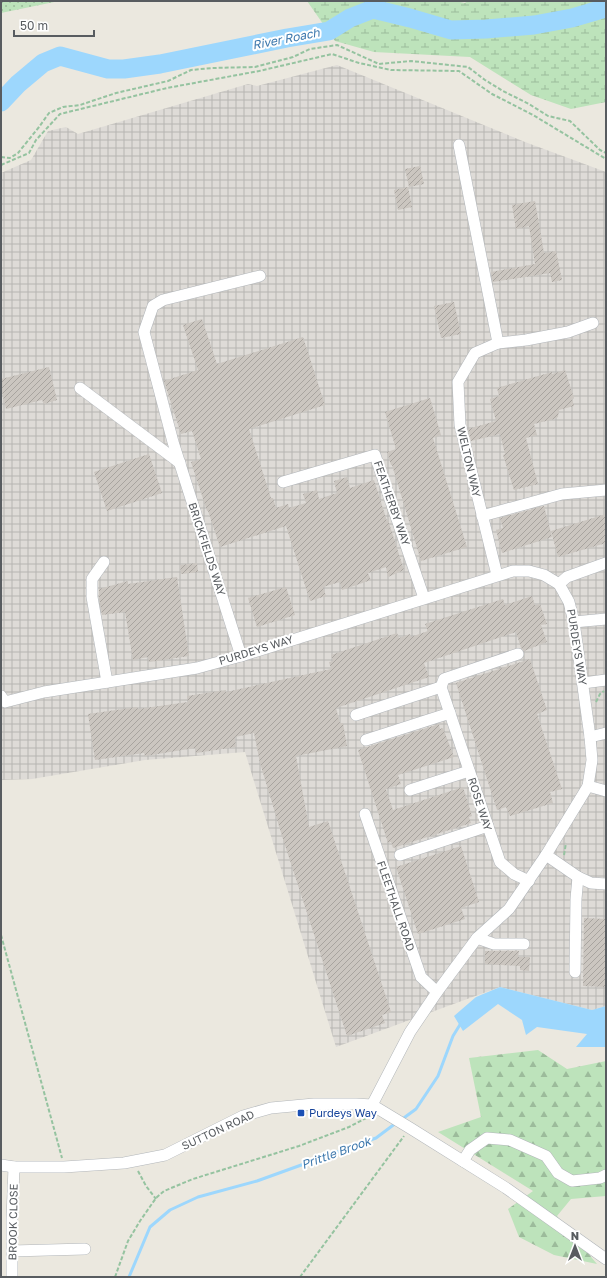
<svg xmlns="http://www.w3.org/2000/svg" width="607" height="1278" font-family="'Golos Text',sans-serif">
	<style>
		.industrial { fill: url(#industrial-grid) }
		.forest { fill: url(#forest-firs) }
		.wetland { fill: url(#wetland-marsh) }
		.park { fill: url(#park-dots) }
		.water { fill: #9dd7fd }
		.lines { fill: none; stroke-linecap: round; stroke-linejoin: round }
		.stream { stroke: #9dd7fd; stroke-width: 3 }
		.river { stroke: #9dd7fd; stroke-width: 19 }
		.building { fill: url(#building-hatch) }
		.minor-casing { stroke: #b2b6ba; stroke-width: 12 }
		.path { stroke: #95c3a0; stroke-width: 2; stroke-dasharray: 4 2; stroke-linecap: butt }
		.minor { stroke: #fff; stroke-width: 11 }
		.transit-dot { fill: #1a4fb4; stroke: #fff; stroke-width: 1.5 }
		.labels { text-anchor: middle; stroke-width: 4; stroke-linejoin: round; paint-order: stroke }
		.street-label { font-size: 11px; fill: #585c60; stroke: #fff }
		.transit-label { font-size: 11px; fill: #164399; stroke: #fff; text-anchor: start }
		.water-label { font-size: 12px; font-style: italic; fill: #3d78ad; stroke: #fff }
	</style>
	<defs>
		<pattern id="industrial-grid" width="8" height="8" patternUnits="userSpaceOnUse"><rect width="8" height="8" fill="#dedbd7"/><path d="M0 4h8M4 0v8" fill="none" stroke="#b7b5b2"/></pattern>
		<pattern id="forest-firs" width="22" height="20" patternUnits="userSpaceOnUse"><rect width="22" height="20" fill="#bde3bb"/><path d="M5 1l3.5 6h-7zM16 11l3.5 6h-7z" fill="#9cbb9b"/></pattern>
		<pattern id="wetland-marsh" width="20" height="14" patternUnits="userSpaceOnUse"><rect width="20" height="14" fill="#bde3bb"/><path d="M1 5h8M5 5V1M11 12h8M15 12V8" fill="none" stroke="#9cbb9b"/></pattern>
		<pattern id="park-dots" width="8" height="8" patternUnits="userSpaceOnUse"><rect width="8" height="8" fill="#bde3bb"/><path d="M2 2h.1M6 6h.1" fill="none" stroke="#9cbb9b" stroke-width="1.8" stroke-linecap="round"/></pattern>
		<pattern id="building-hatch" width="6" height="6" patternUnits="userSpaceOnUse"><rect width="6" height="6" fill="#cbc6c0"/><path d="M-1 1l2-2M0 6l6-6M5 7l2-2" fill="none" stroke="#a8a49f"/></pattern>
	</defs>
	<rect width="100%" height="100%" fill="#ebe8df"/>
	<!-- industrial -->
	<polygon class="industrial" points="337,65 525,142 606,172 606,1006 592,1010 500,987 336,1047 245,752 145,760 32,779 1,780 1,173 31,160 48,131 66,127 78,134 248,84 257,86"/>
	<!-- forest -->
	<polygon class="forest" points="538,1050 567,1069 606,1061 606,1196 571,1199 557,1216 597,1264 554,1255 519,1237 508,1209 533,1191 438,1132 481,1117 469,1058"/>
	<!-- wetland -->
	<polygon class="wetland" points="307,1 455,1 465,3 468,1 606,1 606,102 571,109 531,95 470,57 374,52 335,41"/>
	<!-- park -->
	<polygon class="park" points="1,1 59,1 1,13"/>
	<!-- water -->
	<polygon class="water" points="500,987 592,1010 606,1006 606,1047 576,1047 587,1034 537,1027 526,1035 522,1020 498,1004 463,1031 454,1016 476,997"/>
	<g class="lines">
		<!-- stream -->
		<g class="stream">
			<polyline points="401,1120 416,1109 438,1076 453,1036 461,1023"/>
			<polyline points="129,1277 150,1227 170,1210 198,1197 257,1181 376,1138 396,1123"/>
		</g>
		<!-- river -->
		<polyline class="river" points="1,102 18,84 43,63 60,56 108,69 124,69 160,64 287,38 329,31 350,18 373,9 410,18 451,30 486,29 534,25 572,18 606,8"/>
	</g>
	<!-- building -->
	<g class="building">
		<polygon points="420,166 424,184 409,187 405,169"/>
		<polygon points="408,187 412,207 398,210 394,190"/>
		<polygon points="535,201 544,253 556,251 562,280 552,282 550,273 493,282 491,272 535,264 529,226 516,229 512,205"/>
		<polygon points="454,302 461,334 441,338 434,306"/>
		<polygon points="202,319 217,364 303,337 325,405 249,429 271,498 273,498 276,508 288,504 289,508 306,503 303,494 317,490 319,499 337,493 334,481 347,477 350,488 374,480 387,521 388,520 404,570 388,577 386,567 368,573 371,580 342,590 340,582 323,587 326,596 310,601 286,526 220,547 208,511 207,511 191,462 201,459 192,431 181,434 164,381 198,370 183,325"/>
		<polygon points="49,367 57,400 44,404 42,400 6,409 1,388 1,379"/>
		<polygon points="565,370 574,398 572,399 574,406 559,410 558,417 554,419 534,424 537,435 526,438 538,484 514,490 503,455 505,454 500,434 471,441 468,429 496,421 490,399 499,396 497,388 552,372 552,374"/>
		<polygon points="430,398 441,435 433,438 467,547 421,561 392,465 391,465 387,452 396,449 385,412"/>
		<polygon points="149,454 162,493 107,511 94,472"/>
		<polygon points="544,506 552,537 502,553 496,530 503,528 500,518"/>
		<polygon points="606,514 606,543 558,557 551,531"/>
		<polygon points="197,563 198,572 181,574 180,565"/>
		<polygon points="177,577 189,656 149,662 148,657 133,660 125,612 102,615 99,596 99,589 128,581 128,584"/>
		<polygon points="286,587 295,615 257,627 248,598"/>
		<polygon points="532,596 535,605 540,604 547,624 541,625 547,642 524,651 521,648 516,632 424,663 429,677 336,708 340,723 343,723 347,746 296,756 309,827 328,821 391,1012 382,1015 385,1023 347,1036 282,836 260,763 254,733 235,737 236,747 196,753 195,748 145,756 144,753 95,760 88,714 137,707 138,709 188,702 187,696 226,690 226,692 331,669 329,662 333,661 331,655 397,633 399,638 410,634 411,637 428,631 425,624 503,599 505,605"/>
		<polygon points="530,659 547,710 537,714 562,789 550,792 553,803 510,816 506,807 497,810 456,683"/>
		<polygon points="439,724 440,729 443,728 454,757 398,775 401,784 386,789 393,810 463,787 472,816 469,817 471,823 393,848 391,842 388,843 358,750"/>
		<polygon points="461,846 479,902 461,908 465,919 418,934 396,867"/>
		<polygon points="584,918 606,919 606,987 583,986"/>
		<polygon points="485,951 519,951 518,957 530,957 529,971 520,970 520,966 485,964"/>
	</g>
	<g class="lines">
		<!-- minor casing -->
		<g class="minor-casing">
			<g id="minor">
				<polyline points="459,145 498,343"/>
				<polyline points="80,388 180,463"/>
				<polyline points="283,482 375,455 424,598"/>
				<polyline points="482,516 562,494 606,490"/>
				<polyline points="104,562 92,579 92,597 107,682"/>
				<polyline points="497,575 460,425 458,382 475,353 498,343 526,340 568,332 593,323"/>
				<polyline points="559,584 567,577 606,563"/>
				<polyline points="574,622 606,619"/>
				<polyline points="518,654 444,679 441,687 500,862 514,874 529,881"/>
				<polyline points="241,656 173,442 144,332 153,306 163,300 260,276"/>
				<polyline points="583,683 606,680"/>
				<polyline points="1,696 5,702 44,692 197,668 241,656 513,571 529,571 544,575 559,584 569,602 574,622 590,737 592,760 588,786 546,855 509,909 477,938 437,992 410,1032 372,1105"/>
				<polyline points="356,715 441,687"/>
				<polyline points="590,737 606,733"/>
				<polyline points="366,740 450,713"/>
				<polyline points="588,786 606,791"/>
				<polyline points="410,790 469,771"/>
				<polyline points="365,814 421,977 437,992"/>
				<polyline points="400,855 488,826"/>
				<polyline points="546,855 578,877 591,883 606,884"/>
				<polyline points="477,938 494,944 524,944"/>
				<polyline points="575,972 576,899 578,877"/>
				<polyline points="463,1161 470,1150 487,1138 510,1140 546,1156 558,1173 572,1181 600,1178 606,1175"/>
				<polyline points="1,1165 14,1167 64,1167 124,1163 165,1155 243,1116 271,1108 314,1104 356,1104 372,1105 410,1128 506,1188 606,1259"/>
				<polyline points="12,1251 85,1249"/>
				<polyline points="12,1277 12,1219 14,1167"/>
			</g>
		</g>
		<!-- path -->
		<g class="path">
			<polyline points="1,157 10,158 18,153 39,127 49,113 63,107 80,105 116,93 168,81 191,70 212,68 255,67 293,57 310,49 337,45 379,64 411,61 468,67 485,80 503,91 529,104 548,116 570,121 600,150 606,153"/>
			<polyline points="1,165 29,153 36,140 60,114 167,88 259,71 332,54 359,63 391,70 459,71 492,94 533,115 606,159"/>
			<polyline points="596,702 600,694 604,691"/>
			<polyline points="564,855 566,843"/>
			<polyline points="1,935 62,1158"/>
			<polyline points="138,1171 146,1186 156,1199"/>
			<polyline points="115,1277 128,1241 140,1221 156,1198 164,1191 193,1179 299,1146 349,1127 370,1116"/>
			<polyline points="300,1277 404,1136"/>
		</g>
		<!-- minor -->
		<use href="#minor" class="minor"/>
	</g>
	<!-- markers -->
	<rect class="transit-dot" x="297" y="1109" width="8" height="8" rx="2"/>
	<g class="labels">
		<!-- street labels -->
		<g class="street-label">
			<text transform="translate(469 462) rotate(77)" y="4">WELTON WAY</text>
			<text transform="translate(392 503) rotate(71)" y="4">FEATHERBY WAY</text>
			<text transform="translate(207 549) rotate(72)" y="4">BRICKFIELDS WAY</text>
			<text transform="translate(577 647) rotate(81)" y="4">PURDEYS WAY</text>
			<text transform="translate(256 650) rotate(-17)" y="4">PURDEYS WAY</text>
			<text transform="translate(480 804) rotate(72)" y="4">ROSE WAY</text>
			<text transform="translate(396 906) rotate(71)" y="4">FLEETHALL ROAD</text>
			<text transform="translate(218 1130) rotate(-25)" y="4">SUTTON ROAD</text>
			<text transform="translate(13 1222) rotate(-89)" y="4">BROOK CLOSE</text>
		</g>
		<!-- transit labels -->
		<g class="transit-label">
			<text x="309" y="1117">Purdeys Way</text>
		</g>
		<!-- water labels -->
		<g class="water-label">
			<text transform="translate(286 39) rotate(-11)" y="4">River Roach</text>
			<text transform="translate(336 1153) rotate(-20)" y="4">Prittle Brook</text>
		</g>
	</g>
	<!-- border -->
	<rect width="607" height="1278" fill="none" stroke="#585c60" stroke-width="4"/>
	<!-- north arrow -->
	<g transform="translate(575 1246)" stroke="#ffffff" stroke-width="3" paint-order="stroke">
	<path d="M0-3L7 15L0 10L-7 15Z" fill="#585c60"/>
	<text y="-6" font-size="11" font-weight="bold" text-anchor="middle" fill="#585c60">N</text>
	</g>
	<!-- scale -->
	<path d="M14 30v6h80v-6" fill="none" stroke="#585c60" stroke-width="2"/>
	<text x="20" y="30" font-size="12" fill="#585c60" stroke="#ffffff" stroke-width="3" paint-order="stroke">50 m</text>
</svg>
